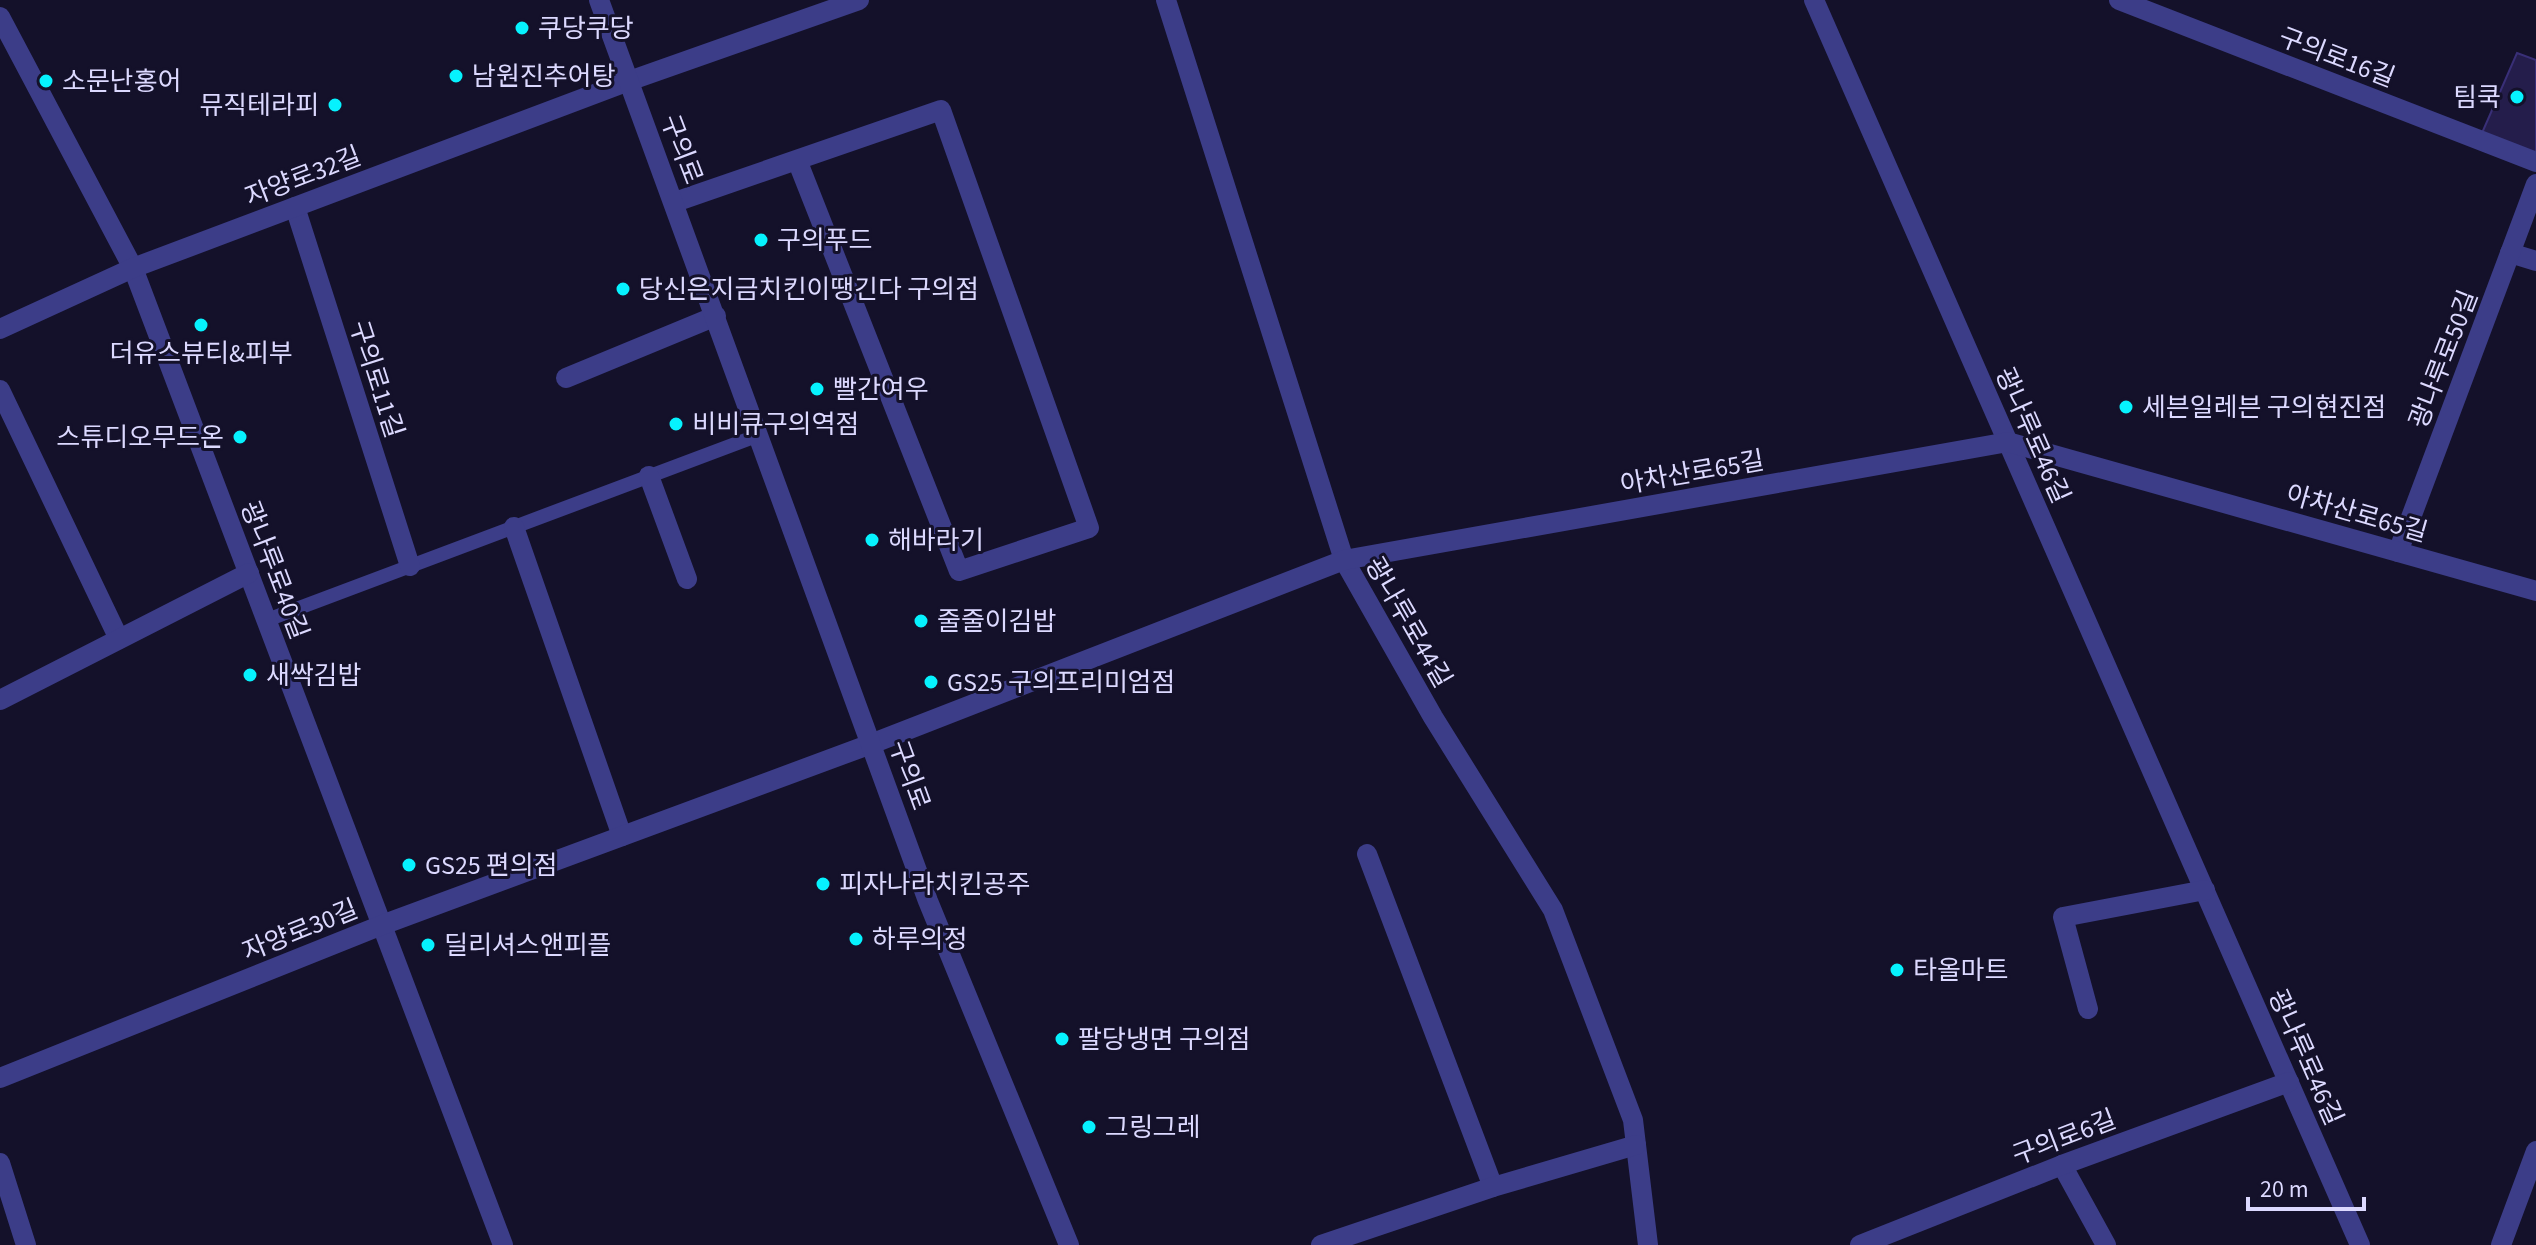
<svg xmlns="http://www.w3.org/2000/svg" width="2536" height="1245" font-family="'Source Sans 3','Noto Sans KR',sans-serif">
	<style>
		.building { fill: #241d4b; stroke: #392f77; stroke-width: 2 }
		.lines { fill: none; stroke-linecap: round; stroke-linejoin: round }
		.service { stroke: #3c3d88; stroke-width: 14 }
		.minor { stroke: #3c3d88; stroke-width: 20 }
		.tertiary { stroke: #3c3d88; stroke-width: 20 }
		.poi-dot { fill: #06f2fe; stroke: #14112a; stroke-width: 3 }
		.labels { text-anchor: middle; stroke-width: 6; stroke-linejoin: round; paint-order: stroke }
		.poi-label { font-size: 26px; fill: #dcd9ff; stroke: #14112a; text-anchor: start }
		.street-label { font-size: 26px; fill: #dcd9ff; stroke: #14112a }
	</style>
	<rect width="100%" height="100%" fill="#14112a"/>
	<!-- building -->
	<polygon class="building" points="2517,53 2536,60 2536,153 2482,133"/>
	<g class="lines">
		<!-- service -->
		<polyline class="service" points="267,620 759,435"/>
		<!-- minor -->
		<g class="minor">
			<polyline points="1166,0 1344,560 1433,717 1553,910 1633,1120 1648,1245"/>
			<polyline points="1814,0 2360,1245"/>
			<polyline points="2119,0 2536,162"/>
			<polyline points="0,17 133,268 503,1245"/>
			<polyline points="675,202 941,110 1089,528 959,571 797,160"/>
			<polyline points="295,207 410,566"/>
			<polyline points="2510,253 2536,261"/>
			<polyline points="0,329 133,268 629,81 859,0"/>
			<polyline points="566,378 716,316"/>
			<polyline points="0,390 119,639"/>
			<polyline points="649,476 687,579"/>
			<polyline points="514,527 622,836"/>
			<polyline points="2398,552 2536,184"/>
			<polyline points="0,700 249,573"/>
			<polyline points="1367,854 1493,1187"/>
			<polyline points="2088,1009 2063,917 2205,890"/>
			<polyline points="0,1078 382,925 871,744 1344,560 2008,442 2536,591"/>
			<polyline points="0,1163 26,1245"/>
			<polyline points="2062,1165 2106,1245"/>
			<polyline points="1321,1245 1493,1187 1636,1145"/>
			<polyline points="1860,1245 2062,1165 2289,1082"/>
			<polyline points="2501,1245 2536,1151"/>
		</g>
		<!-- tertiary -->
		<polyline class="tertiary" points="599,0 928,901 1069,1245"/>
	</g>
	<!-- markers -->
	<g class="poi-dot">
		<circle cx="522" cy="28" r="8"/>
		<circle cx="456" cy="76" r="8"/>
		<circle cx="46" cy="81" r="8"/>
		<circle cx="2517" cy="97" r="8"/>
		<circle cx="335" cy="105" r="8"/>
		<circle cx="761" cy="240" r="8"/>
		<circle cx="623" cy="289" r="8"/>
		<circle cx="201" cy="325" r="8"/>
		<circle cx="817" cy="389" r="8"/>
		<circle cx="2126" cy="407" r="8"/>
		<circle cx="676" cy="424" r="8"/>
		<circle cx="240" cy="437" r="8"/>
		<circle cx="872" cy="540" r="8"/>
		<circle cx="921" cy="621" r="8"/>
		<circle cx="250" cy="675" r="8"/>
		<circle cx="931" cy="682" r="8"/>
		<circle cx="409" cy="865" r="8"/>
		<circle cx="823" cy="884" r="8"/>
		<circle cx="856" cy="939" r="8"/>
		<circle cx="428" cy="945" r="8"/>
		<circle cx="1897" cy="970" r="8"/>
		<circle cx="1062" cy="1039" r="8"/>
		<circle cx="1089" cy="1127" r="8"/>
	</g>
	<g class="labels">
		<!-- poi labels -->
		<g class="poi-label">
			<text x="538" y="37">쿠당쿠당</text>
			<text x="472" y="85">남원진추어탕</text>
			<text x="62" y="90">소문난홍어</text>
			<text x="2501" y="106" text-anchor="end">팀쿡</text>
			<text x="319" y="114" text-anchor="end">뮤직테라피</text>
			<text x="777" y="249">구의푸드</text>
			<text x="639" y="298">당신은지금치킨이땡긴다 구의점</text>
			<text x="201" y="362" text-anchor="middle">더유스뷰티&amp;피부</text>
			<text x="833" y="398">빨간여우</text>
			<text x="2142" y="416">세븐일레븐 구의현진점</text>
			<text x="692" y="433">비비큐구의역점</text>
			<text x="224" y="446" text-anchor="end">스튜디오무드온</text>
			<text x="888" y="549">해바라기</text>
			<text x="937" y="630">줄줄이김밥</text>
			<text x="266" y="684">새싹김밥</text>
			<text x="947" y="691">GS25 구의프리미엄점</text>
			<text x="425" y="874">GS25 편의점</text>
			<text x="839" y="893">피자나라치킨공주</text>
			<text x="872" y="948">하루의정</text>
			<text x="444" y="954">딜리셔스앤피플</text>
			<text x="1913" y="979">타올마트</text>
			<text x="1078" y="1048">팔당냉면 구의점</text>
			<text x="1105" y="1136">그링그레</text>
		</g>
		<!-- street labels -->
		<g class="street-label">
			<text transform="translate(2337 57) rotate(21)" y="9">구의로16길</text>
			<text transform="translate(682 149) rotate(69)" y="9">구의로</text>
			<text transform="translate(303 176) rotate(-21)" y="9">자양로32길</text>
			<text transform="translate(2443 359) rotate(-69)" y="9">광나루로50길</text>
			<text transform="translate(377 379) rotate(72)" y="9">구의로11길</text>
			<text transform="translate(2033 435) rotate(66)" y="9">광나루로46길</text>
			<text transform="translate(1692 472) rotate(-10)" y="9">아차산로65길</text>
			<text transform="translate(2357 513) rotate(16)" y="9">아차산로65길</text>
			<text transform="translate(275 570) rotate(69)" y="9">광나루로40길</text>
			<text transform="translate(1409 622) rotate(60)" y="9">광나루로44길</text>
			<text transform="translate(910 775) rotate(70)" y="9">구의로</text>
			<text transform="translate(300 930) rotate(-22)" y="9">자양로30길</text>
			<text transform="translate(2306 1057) rotate(66)" y="9">광나루로46길</text>
			<text transform="translate(2064 1137) rotate(-21)" y="9">구의로6길</text>
		</g>
	</g>
	<!-- scale -->
	<path d="M2248 1197v12h116v-12" fill="none" stroke="#dcd9ff" stroke-width="4"/>
	<text x="2260" y="1197" font-size="24" fill="#dcd9ff" stroke="#14112a" stroke-width="6" paint-order="stroke">20 m</text>
</svg>
